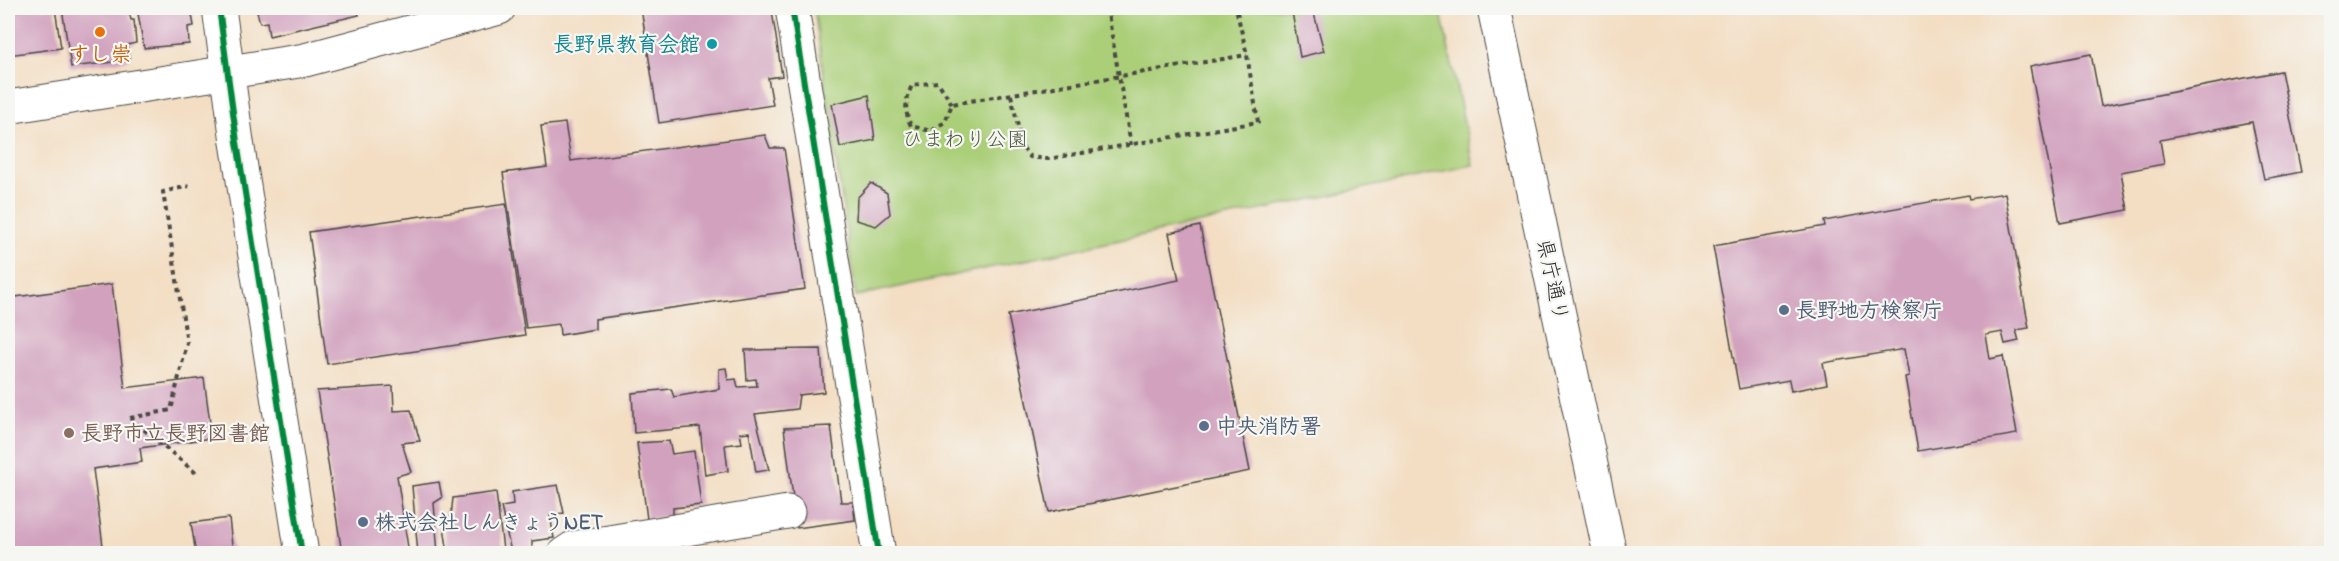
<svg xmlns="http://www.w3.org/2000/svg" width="2339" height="561" font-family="'Indie Flower','Klee One',sans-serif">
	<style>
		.green { fill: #abcf79; stroke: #6b7d52; stroke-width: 1.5 }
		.building { fill: #d1a1be }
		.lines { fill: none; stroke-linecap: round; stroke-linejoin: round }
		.minor-casing { stroke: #494642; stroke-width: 35 }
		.major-casing { stroke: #494642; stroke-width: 35 }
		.path { stroke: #494642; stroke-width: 4; stroke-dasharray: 4.5 4.5; stroke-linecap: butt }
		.minor { stroke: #fff; stroke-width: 33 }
		.major { stroke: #fff; stroke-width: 33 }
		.cycleway-casing { stroke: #f6f6f2; stroke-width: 10 }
		.cycleway { stroke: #00873e; stroke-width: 6 }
		.food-dot { fill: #e8710a; stroke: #f6f6f2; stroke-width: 2 }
		.culture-dot { fill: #0f9aa8; stroke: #f6f6f2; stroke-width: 2 }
		.service-dot { fill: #5c6f8a; stroke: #f6f6f2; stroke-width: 2 }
		.education-dot { fill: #8d6e63; stroke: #f6f6f2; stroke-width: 2 }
		.labels { text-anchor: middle; stroke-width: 4.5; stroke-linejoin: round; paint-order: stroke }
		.culture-label { font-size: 21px; font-weight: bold; fill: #0d838f; stroke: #f6f6f2; text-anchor: end }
		.food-label { font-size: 21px; font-weight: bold; fill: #c56008; stroke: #f6f6f2 }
		.park-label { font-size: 21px; fill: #515c42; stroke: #f6f6f2 }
		.street-label { font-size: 21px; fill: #2b2b2b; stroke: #f6f6f2 }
		.service-label { font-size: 21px; font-weight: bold; fill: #4e5e75; stroke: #f6f6f2; text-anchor: start }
		.education-label { font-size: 21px; font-weight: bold; fill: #785e54; stroke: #f6f6f2; text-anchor: start }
	</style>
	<rect width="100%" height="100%" fill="#f6f6f2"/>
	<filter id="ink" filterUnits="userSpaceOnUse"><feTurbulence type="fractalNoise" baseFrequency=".0167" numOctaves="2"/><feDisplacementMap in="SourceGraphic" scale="12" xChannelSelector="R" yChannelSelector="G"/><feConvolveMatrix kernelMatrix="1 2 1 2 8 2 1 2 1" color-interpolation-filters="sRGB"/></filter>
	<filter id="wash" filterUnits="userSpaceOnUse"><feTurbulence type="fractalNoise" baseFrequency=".008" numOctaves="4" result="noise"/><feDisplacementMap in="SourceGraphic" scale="24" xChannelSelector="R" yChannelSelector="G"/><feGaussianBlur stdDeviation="1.35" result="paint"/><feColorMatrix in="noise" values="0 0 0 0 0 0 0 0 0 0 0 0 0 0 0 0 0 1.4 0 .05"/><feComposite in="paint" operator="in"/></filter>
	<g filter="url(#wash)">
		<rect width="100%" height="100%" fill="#f3dec3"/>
		<!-- green -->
		<polygon class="green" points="814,8 1440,8 1473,165 856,296"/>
		<g id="blocks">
			<!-- building -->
			<g class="building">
				<polygon points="8,8 55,8 61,48 8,55"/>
				<polygon points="62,8 128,8 131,20 134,20 136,43 127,45 130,60 71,67"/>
				<polygon points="137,8 191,8 194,26 188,27 189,44 144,48"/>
				<polygon points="256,8 357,8 359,15 269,36 267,22 260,23"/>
				<polygon points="641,8 756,8 757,13 772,11 782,76 768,78 773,105 659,123"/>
				<polygon points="1313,10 1324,51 1300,57 1292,12"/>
				<polygon points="2091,54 2101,106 2281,71 2301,172 2264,179 2252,122 2160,140 2164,164 2121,172 2128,210 2060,223 2030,66"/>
				<polygon points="869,95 875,140 840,147 832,104"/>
				<polygon points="565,123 571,161 765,135 770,148 784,148 805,289 595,319 595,329 560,335 559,324 526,328 503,173 547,167 541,126"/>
				<polygon points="871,183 887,193 890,214 876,226 856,220 857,198"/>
				<polygon points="2005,193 2029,328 2016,330 2019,341 2005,344 2002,332 1986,335 1990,359 2003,356 2017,434 1918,451 1905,377 1909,376 1904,349 1823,363 1827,384 1791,391 1789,380 1739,389 1713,246 1825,226 1824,221 1968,195 1969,199"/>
				<polygon points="506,204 525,335 327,364 309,232"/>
				<polygon points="1200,226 1250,471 1049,512 1008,315 1179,280 1169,233"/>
				<polygon points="112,284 125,388 204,378 212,438 140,448 142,462 93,469 104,554 8,554 8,298"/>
				<polygon points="821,349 824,392 799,395 797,409 755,414 769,470 756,472 749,432 740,433 742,443 725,445 728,471 705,475 700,427 634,433 632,393 671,389 674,397 719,389 719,369 726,368 728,380 736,379 738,387 757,386 756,379 747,380 745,350"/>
				<polygon points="393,386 394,411 411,410 420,441 402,443 411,472 397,476 409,554 342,554 317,391"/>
				<polygon points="831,426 841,502 853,502 855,520 797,528 784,428"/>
				<polygon points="669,441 672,454 694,451 701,505 673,508 673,516 647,519 637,443"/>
				<polygon points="439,482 442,498 434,503 438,554 418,554 412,486"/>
				<polygon points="558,485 564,513 550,515 554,538 532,541 532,549 511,552 501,507 513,505 512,492"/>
				<polygon points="496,492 503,550 491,554 448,554 443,520 451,517 453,498"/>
				<polygon points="229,518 233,554 196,554 191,523"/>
			</g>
		</g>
	</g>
	<g filter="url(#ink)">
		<use href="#blocks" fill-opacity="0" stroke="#494642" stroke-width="1.5"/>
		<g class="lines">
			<!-- minor casing -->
			<g class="minor-casing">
				<g id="minor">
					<polyline points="219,8 237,142 302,554"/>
					<polyline points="792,8 879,554"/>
					<polyline points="8,107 305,60 499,8"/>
					<polyline points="564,554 573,548 788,512"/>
				</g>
			</g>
			<!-- major casing -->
			<g class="major-casing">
				<polyline id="major" points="1494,8 1610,554"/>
			</g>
			<!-- path -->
			<g class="path">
				<polyline points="1107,8 1131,145"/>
				<polyline points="1011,95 1023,148 1030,157 1048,159 1258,122 1247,55 1236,8"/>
				<path d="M952,104L938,82L912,85C905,102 904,110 911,126L931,131L945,122L952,104L1247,55"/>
				<polyline points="130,418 171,410 187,343 163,192 189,186"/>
				<polyline points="130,418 196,473"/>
			</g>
			<!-- minor -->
			<use href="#minor" class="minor"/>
			<!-- major -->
			<use href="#major" class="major"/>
			<!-- cycleway casing -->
			<g class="cycleway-casing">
				<g id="cycleway">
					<polyline points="219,8 237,142 302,554"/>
					<polyline points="792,8 879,554"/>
				</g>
			</g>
			<!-- cycleway -->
			<use href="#cycleway" class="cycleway"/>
		</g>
	</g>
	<!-- markers -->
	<circle class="food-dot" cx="100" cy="32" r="6"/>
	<circle class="culture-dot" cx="712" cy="44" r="6"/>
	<g class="service-dot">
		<circle cx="1784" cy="310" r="6"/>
		<circle cx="1204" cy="426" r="6"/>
		<circle cx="363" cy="522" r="6"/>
	</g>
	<circle class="education-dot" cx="69" cy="433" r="6"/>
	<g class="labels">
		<!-- culture labels -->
		<g class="culture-label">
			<text x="700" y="51">長野県教育会館</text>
		</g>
		<!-- food labels -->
		<g class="food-label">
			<text x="100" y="61">すし崇</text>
		</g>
		<!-- park labels -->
		<g class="park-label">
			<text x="965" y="146">ひまわり公園</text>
		</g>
		<!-- street labels -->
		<g class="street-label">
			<text transform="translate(1553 280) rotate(78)" y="7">県庁通り</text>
		</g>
		<!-- service labels -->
		<g class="service-label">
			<text x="1796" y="317">長野地方検察庁</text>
			<text x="1216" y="433">中央消防署</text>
			<text x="375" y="529">株式会社しんきょうNET</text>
		</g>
		<!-- education labels -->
		<g class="education-label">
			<text x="81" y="440">長野市立長野図書館</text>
		</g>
	</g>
	<!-- margin -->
	<rect width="2339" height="561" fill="none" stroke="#f6f6f2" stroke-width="30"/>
</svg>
